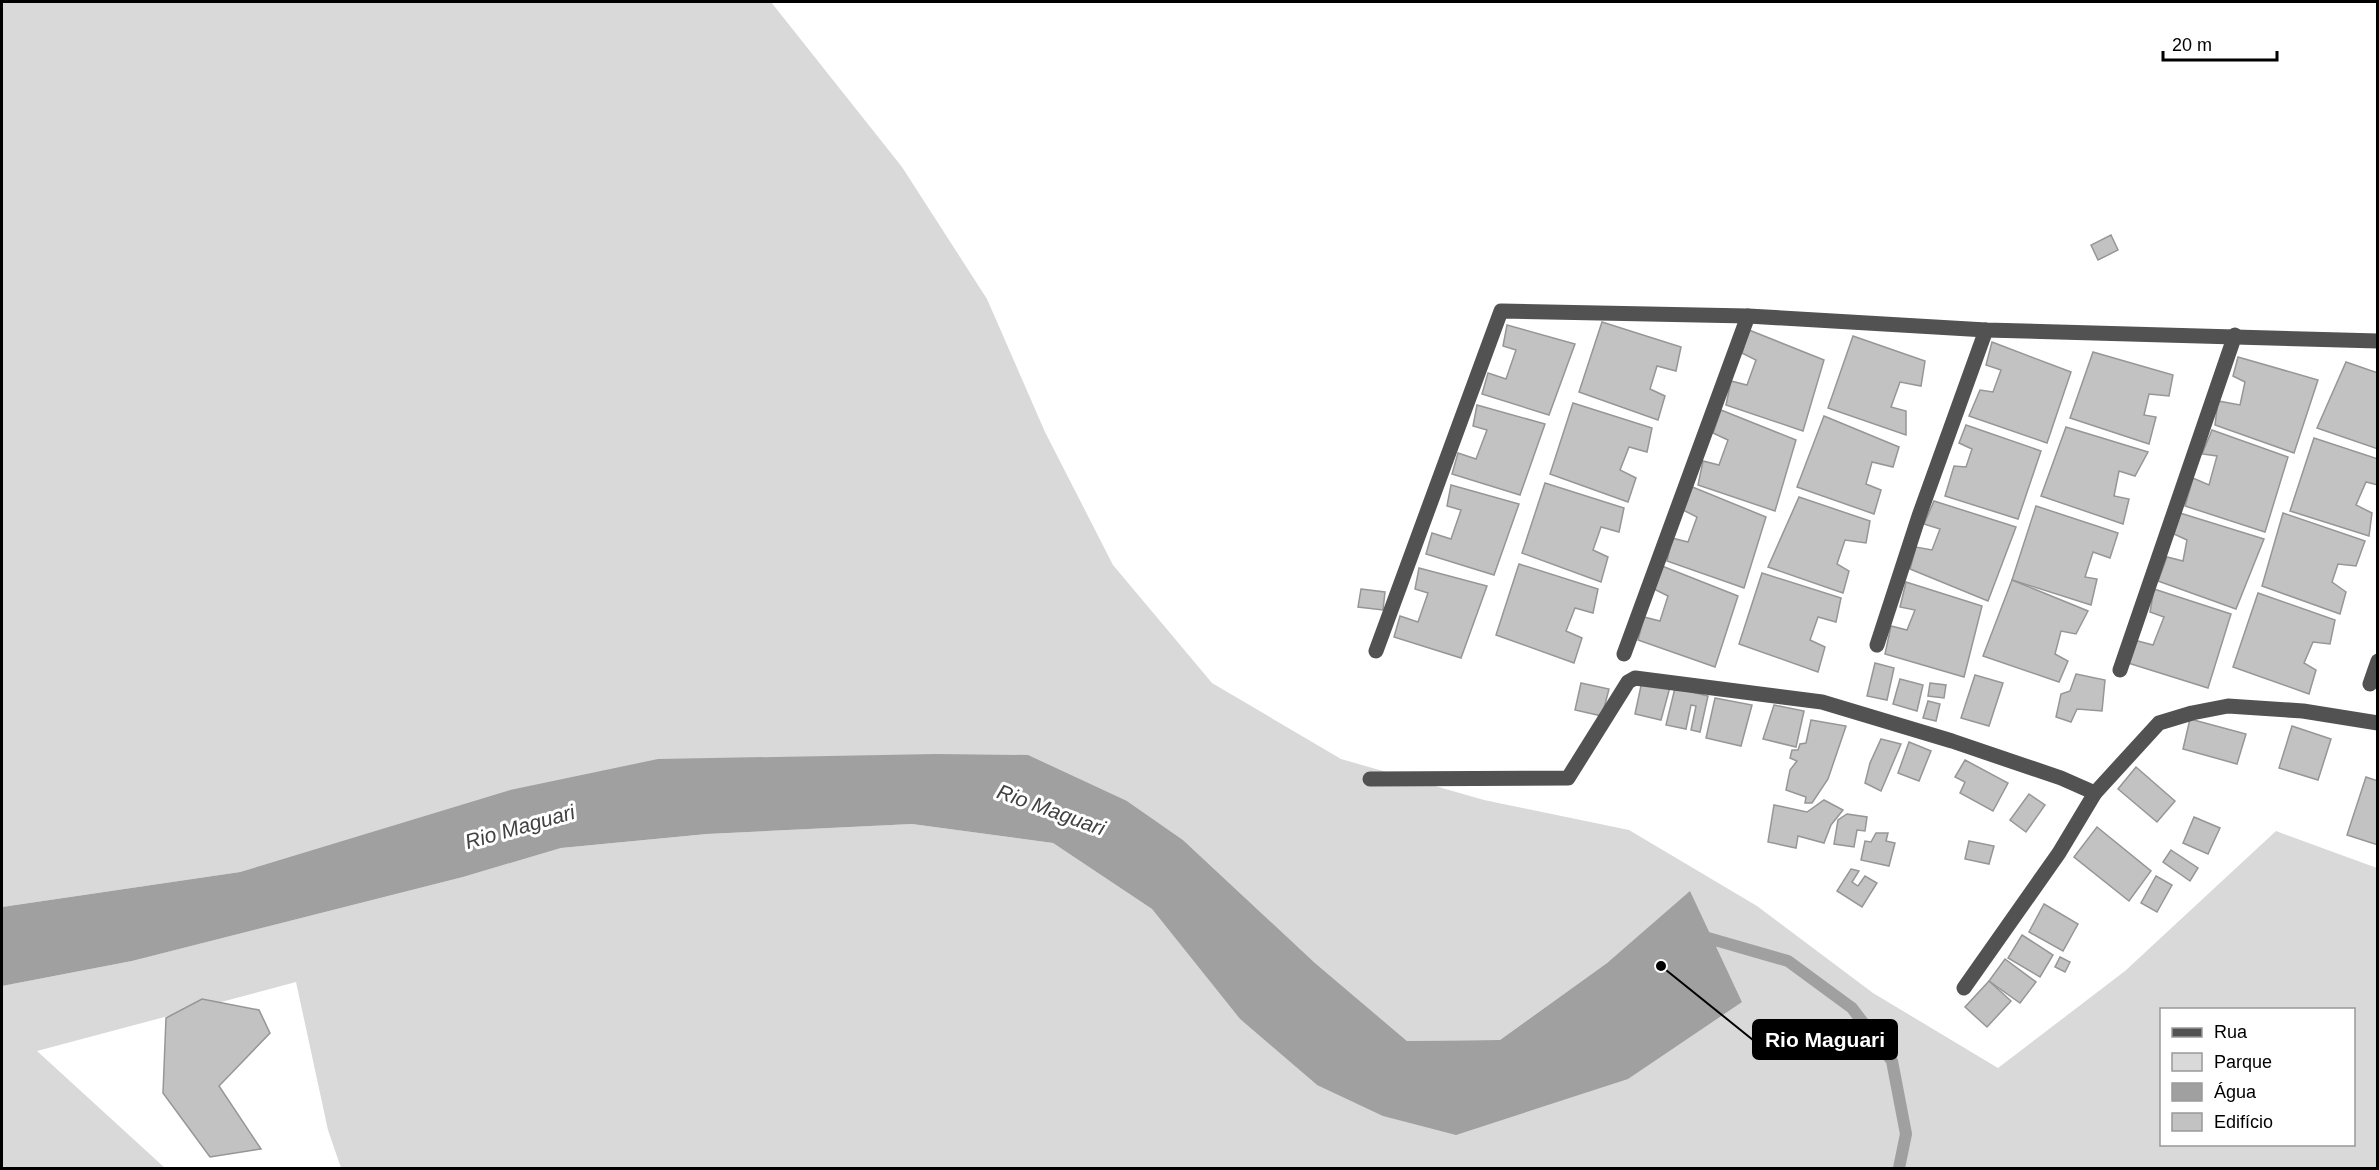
<svg xmlns="http://www.w3.org/2000/svg" width="2379" height="1170" font-family="Helvetica,sans-serif">
	<style>
		.green { fill: #d9d9d9; fill-rule: evenodd }
		.water { fill: #a0a0a0 }
		.lines { fill: none; stroke-linecap: round; stroke-linejoin: round }
		.stream { stroke: #a0a0a0; stroke-width: 12 }
		.building { fill: #c2c2c2; stroke: #969696; stroke-width: 1.5 }
		.minor { stroke: #525252; stroke-width: 15 }
		.labels { text-anchor: middle; stroke-width: 6; stroke-linejoin: round; paint-order: stroke }
		.water-label { font-size: 21px; font-style: italic; fill: #414141; stroke: #fff }
		.leader { fill: none; stroke: #000; stroke-width: 2 }
		.callout-dot { fill: #000; stroke: #fff; stroke-width: 2 }
		.callout { fill: #000; stroke: #000; stroke-width: 2 }
		.callout-label { font-size: 21px; text-anchor: middle; font-weight: bold; fill: #fff }
	</style>
	<rect width="100%" height="100%" fill="#fff"/>
	<!-- green -->
	<path class="green" d="M2,2H771L902,167L987,299L1045,432L1113,565L1212,683L1341,759L1484,800L1629,830L1757,906L1873,993L1998,1068L2125,971L2276,831L2377,868V1168H341L328,1130L296,982L37,1051L165,1168H2V986L132,961L463,877L561,848L707,834L912,824L1053,843L1152,909L1240,1019L1317,1085L1742,1002L1690,892L1607,963L1500,1040L1407,1041L1315,963L1183,840L1127,801L510,790L240,872L2,907ZM2162,1010H2354V1144H2162Z"/>
	<!-- water -->
	<polygon class="water" points="936,754 1028,755 1127,801 1183,840 1315,963 1407,1041 1500,1040 1607,963 1690,891 1742,1002 1628,1079 1456,1135 1383,1116 1317,1085 1240,1019 1152,909 1053,843 912,824 707,834 561,848 463,877 132,961 2,986 2,907 240,872 510,790 658,759"/>
	<g class="lines">
		<!-- stream -->
		<polyline class="stream" points="1698,944 1708,938 1788,961 1852,1008 1892,1061 1906,1134 1899,1168"/>
	</g>
	<!-- building -->
	<g class="building">
		<polygon points="2111,235 2118,250 2098,260 2091,245"/>
		<polygon points="1602,322 1681,347 1676,371 1657,366 1650,389 1665,396 1658,420 1579,392"/>
		<polygon points="1507,325 1575,344 1549,415 1482,394 1488,373 1506,379 1516,350 1503,346"/>
		<polygon points="1749,330 1824,360 1803,431 1726,405 1731,381 1747,385 1756,360 1742,353"/>
		<polygon points="1853,336 1925,361 1921,386 1900,382 1891,407 1906,411 1906,435 1828,408"/>
		<polygon points="1992,342 2071,372 2047,443 1969,416 1980,390 1993,392 2001,370 1986,365"/>
		<polygon points="2093,352 2173,375 2169,396 2149,394 2144,415 2156,417 2149,444 2070,418"/>
		<polygon points="2238,357 2318,380 2294,453 2215,425 2218,401 2240,405 2245,382 2233,376"/>
		<polygon points="2346,362 2378,373 2378,449 2317,428"/>
		<polygon points="1573,403 1652,428 1647,452 1629,447 1620,470 1636,478 1628,502 1550,474"/>
		<polygon points="1477,405 1545,424 1520,495 1452,474 1458,453 1476,459 1487,430 1473,426"/>
		<polygon points="1721,410 1796,440 1775,511 1698,485 1703,461 1719,465 1728,440 1713,433"/>
		<polygon points="1824,416 1899,447 1893,467 1872,462 1866,484 1881,490 1874,514 1797,487"/>
		<polygon points="1966,425 2041,451 2018,519 1945,496 1954,466 1966,467 1972,449 1959,443"/>
		<polygon points="2066,427 2148,452 2135,476 2119,471 2114,496 2129,499 2123,524 2041,496"/>
		<polygon points="2212,430 2288,457 2265,532 2185,506 2193,478 2209,485 2217,456 2202,454"/>
		<polygon points="2314,438 2378,459 2378,485 2366,482 2356,505 2372,513 2369,536 2290,511"/>
		<polygon points="1545,483 1624,508 1619,532 1601,527 1593,550 1608,557 1601,582 1522,553"/>
		<polygon points="1451,485 1519,504 1494,575 1426,554 1432,533 1451,539 1461,510 1447,506"/>
		<polygon points="1690,486 1766,517 1744,588 1667,561 1672,538 1688,542 1697,517 1683,510"/>
		<polygon points="1799,497 1870,521 1866,543 1845,540 1837,564 1849,571 1843,593 1768,567"/>
		<polygon points="1934,501 2016,527 1988,601 1910,569 1916,547 1932,550 1940,529 1924,524"/>
		<polygon points="2036,506 2118,533 2110,558 2093,552 2085,577 2097,579 2091,605 2012,580"/>
		<polygon points="2180,513 2264,539 2236,609 2158,581 2167,557 2183,561 2187,540 2174,534"/>
		<polygon points="2283,513 2365,541 2356,566 2338,564 2332,582 2346,592 2340,614 2262,586"/>
		<polygon points="1519,564 1598,589 1593,613 1575,608 1566,631 1582,638 1574,663 1496,635"/>
		<polygon points="1662,566 1738,596 1715,667 1638,640 1644,617 1660,621 1668,596 1654,589"/>
		<polygon points="1419,568 1487,586 1461,658 1394,637 1400,616 1418,622 1428,593 1415,589"/>
		<polygon points="1762,573 1841,598 1836,622 1818,617 1810,640 1825,647 1818,672 1739,644"/>
		<polygon points="2012,580 2088,611 2076,634 2061,631 2055,654 2068,661 2059,682 1983,656"/>
		<polygon points="1906,582 1982,606 1964,677 1885,654 1891,626 1907,630 1915,610 1900,607"/>
		<polygon points="1361,589 1385,592 1383,610 1358,607"/>
		<polygon points="2154,589 2231,614 2208,688 2128,663 2134,640 2153,645 2164,617 2150,612"/>
		<polygon points="2258,593 2335,620 2330,644 2313,642 2304,663 2316,670 2309,694 2233,667"/>
		<polygon points="1875,663 1894,668 1887,700 1867,696"/>
		<polygon points="2076,674 2105,680 2102,711 2077,709 2071,722 2056,717 2061,694 2070,691"/>
		<polygon points="1975,675 2003,683 1989,726 1961,718"/>
		<polygon points="1900,679 1923,685 1917,711 1893,704"/>
		<polygon points="1642,681 1670,687 1661,720 1635,714"/>
		<polygon points="1581,683 1609,689 1602,716 1575,710"/>
		<polygon points="1930,683 1946,685 1944,698 1928,696"/>
		<polygon points="1675,688 1708,696 1700,732 1691,730 1696,706 1691,705 1686,729 1666,725"/>
		<polygon points="1715,698 1752,705 1741,746 1706,738"/>
		<polygon points="1928,701 1940,704 1936,721 1923,718"/>
		<polygon points="1774,705 1804,711 1796,747 1763,739"/>
		<polygon points="2190,719 2246,734 2237,764 2183,749"/>
		<polygon points="1811,720 1846,726 1828,779 1812,803 1805,803 1806,797 1786,790 1790,770 1797,761 1790,758 1792,750 1798,750 1800,744 1806,743"/>
		<polygon points="2292,726 2331,739 2318,780 2279,768"/>
		<polygon points="1881,739 1901,744 1881,791 1865,783 1870,763"/>
		<polygon points="1909,742 1931,751 1919,781 1898,773"/>
		<polygon points="1965,760 2008,783 1993,811 1960,793 1965,782 1955,777"/>
		<polygon points="2136,767 2175,801 2157,822 2118,789"/>
		<polygon points="2366,777 2378,781 2378,845 2347,835"/>
		<polygon points="2029,794 2045,805 2026,832 2010,820"/>
		<polygon points="1824,800 1843,810 1831,825 1824,843 1798,836 1796,848 1768,842 1774,805 1807,812"/>
		<polygon points="1847,814 1867,817 1865,831 1857,830 1854,847 1834,844 1838,820"/>
		<polygon points="2194,817 2220,828 2208,854 2183,843"/>
		<polygon points="2097,827 2151,871 2129,901 2074,857"/>
		<polygon points="1876,833 1888,833 1886,841 1895,843 1889,866 1861,860 1865,841 1871,842"/>
		<polygon points="1969,841 1994,846 1989,864 1965,859"/>
		<polygon points="2171,850 2198,868 2190,881 2163,862"/>
		<polygon points="1851,869 1859,871 1852,882 1858,886 1865,876 1877,883 1862,907 1837,891"/>
		<polygon points="2156,876 2172,885 2157,912 2141,903"/>
		<polygon points="2044,904 2078,924 2063,951 2029,932"/>
		<polygon points="2022,935 2053,955 2040,977 2008,958"/>
		<polygon points="2060,957 2070,962 2065,972 2055,967"/>
		<polygon points="2005,959 2036,982 2020,1003 1989,981"/>
		<polygon points="1989,981 2011,1001 1987,1027 1965,1007"/>
		<polygon points="202,999 259,1010 270,1033 219,1086 261,1149 210,1157 163,1093 166,1018"/>
	</g>
	<g class="lines">
		<!-- minor -->
		<g class="minor">
			<polyline points="1877,645 1919,516 1986,330"/>
			<polyline points="1376,651 1501,311 1748,316 1986,330 2378,341"/>
			<polyline points="1624,654 1748,316"/>
			<polyline points="2120,670 2235,335"/>
			<polyline points="2370,684 2378,661"/>
			<polyline points="1370,779 1568,778 1628,682 1635,678 1822,702 1952,741 2061,778 2095,793 2159,723 2192,713 2228,706 2303,711 2378,723"/>
			<polyline points="1964,988 2059,853 2095,793"/>
		</g>
	</g>
	<g class="labels">
		<!-- water labels -->
		<g class="water-label">
			<text transform="translate(1051 810) rotate(20)" y="7">Rio Maguari</text>
			<text transform="translate(520 827) rotate(-16)" y="7">Rio Maguari</text>
		</g>
	</g>
	<!-- callouts -->
	<path class="leader" d="M1661 966L1753 1040"/>
	<circle class="callout-dot" cx="1661" cy="966" r="6"/>
	<rect class="callout" x="1753" y="1020" width="144" height="39" rx="6"/>
	<g class="callout-label">
		<text x="1825" y="1047">Rio Maguari</text>
	</g>
	<!-- border -->
	<rect width="2379" height="1170" fill="none" stroke="#000000" stroke-width="6"/>
	<!-- legend -->
	<rect x="2160" y="1008" width="195" height="138" fill="#ffffff" stroke="#999999" stroke-width="1.5"/>
	<rect x="2172" y="1028" width="30" height="9" fill="#525252" stroke="#999999" stroke-width="1.5"/>
	<text x="2214" y="1038" font-size="18" fill="#000000">Rua</text>
	<rect x="2172" y="1053" width="30" height="18" fill="#d9d9d9" stroke="#999999" stroke-width="1.5"/>
	<text x="2214" y="1068" font-size="18" fill="#000000">Parque</text>
	<rect x="2172" y="1083" width="30" height="18" fill="#a0a0a0" stroke="#999999" stroke-width="1.5"/>
	<text x="2214" y="1098" font-size="18" fill="#000000">Água</text>
	<rect x="2172" y="1113" width="30" height="18" fill="#c2c2c2" stroke="#999999" stroke-width="1.5"/>
	<text x="2214" y="1128" font-size="18" fill="#000000">Edifício</text>
	<!-- scale -->
	<path d="M2163 51v9h114v-9" fill="none" stroke="#000000" stroke-width="3"/>
	<text x="2172" y="51" font-size="18" fill="#000000" stroke="#ffffff" stroke-width="4.5" paint-order="stroke">20 m</text>
</svg>
